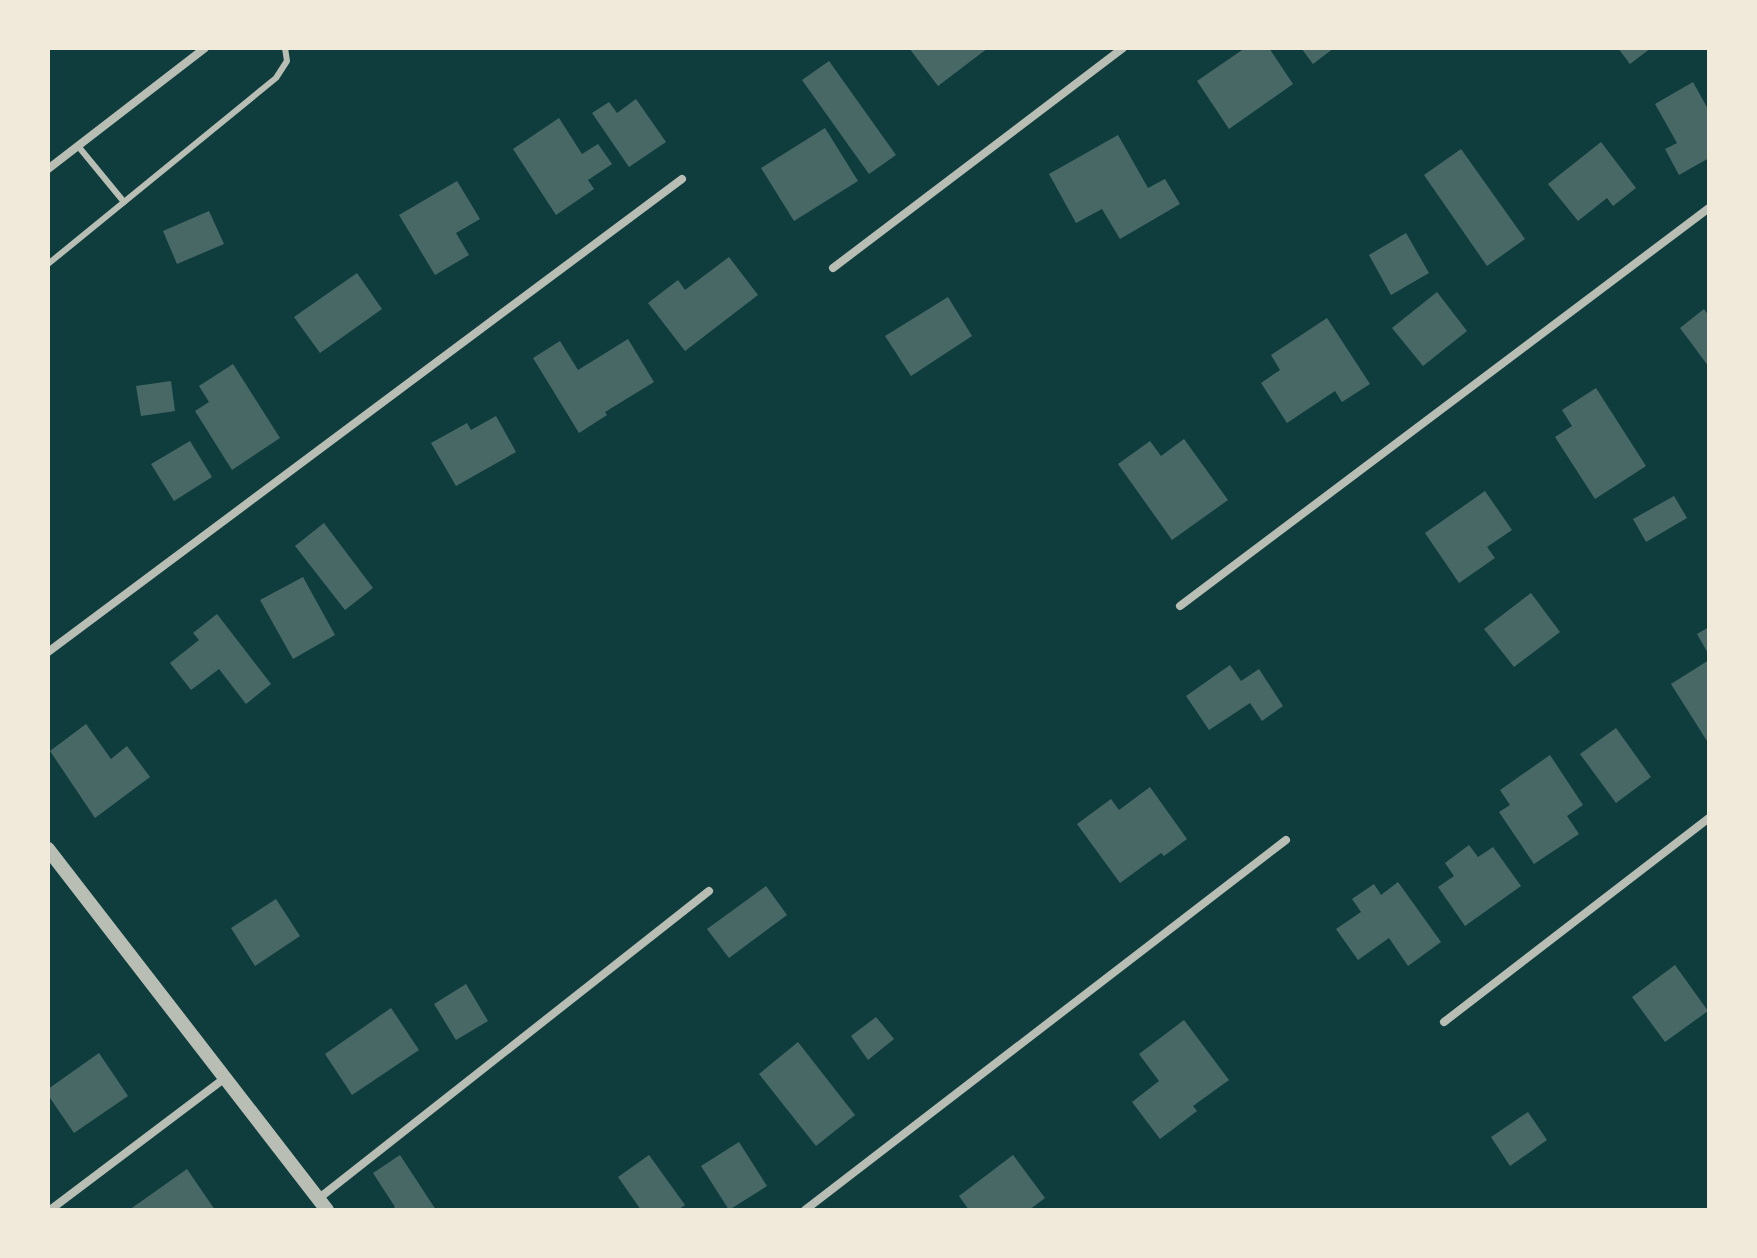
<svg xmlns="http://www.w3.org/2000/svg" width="1757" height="1258" font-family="'Public Sans',sans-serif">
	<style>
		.building { fill: #486865 }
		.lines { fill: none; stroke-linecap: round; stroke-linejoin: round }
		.service { stroke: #b8beb3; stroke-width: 6 }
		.minor { stroke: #b8beb3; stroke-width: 8 }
		.tertiary { stroke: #b8beb3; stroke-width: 14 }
	</style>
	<rect width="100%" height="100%" fill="#0f3d3e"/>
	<!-- building -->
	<g class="building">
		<polygon points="909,48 988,48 938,86"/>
		<polygon points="1245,48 1269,48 1293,84 1229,129 1197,81"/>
		<polygon points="1301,48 1334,48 1313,64"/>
		<polygon points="1618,48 1651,48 1630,64"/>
		<polygon points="829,61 896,155 869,174 802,80"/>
		<polygon points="1693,82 1709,111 1709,158 1679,175 1665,149 1677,143 1655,104"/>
		<polygon points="636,99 666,142 629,167 592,113 609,102 617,113"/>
		<polygon points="559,118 582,154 598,144 612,164 588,180 594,189 556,215 513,149"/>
		<polygon points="825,128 858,181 794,221 761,168"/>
		<polygon points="1118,135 1148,188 1165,179 1180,204 1120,239 1102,209 1076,223 1049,174"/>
		<polygon points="1601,142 1636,188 1613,206 1607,198 1578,221 1548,184"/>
		<polygon points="1461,149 1525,239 1487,266 1424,175"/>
		<polygon points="457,181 480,219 456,233 469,255 435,275 399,215"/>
		<polygon points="209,211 224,244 177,264 163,231"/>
		<polygon points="1406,233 1429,273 1391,295 1369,255"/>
		<polygon points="729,257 758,295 685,351 648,303 678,280 685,290"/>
		<polygon points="357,273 382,309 320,353 294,317"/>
		<polygon points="1437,292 1467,331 1423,366 1392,328"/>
		<polygon points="948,297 972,336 911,376 885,336"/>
		<polygon points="1704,309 1709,316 1709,367 1680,328"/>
		<polygon points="1327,318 1370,384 1342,402 1335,391 1287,423 1261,383 1280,370 1271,355"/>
		<polygon points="628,339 654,382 605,412 607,415 579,433 533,358 560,341 578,370"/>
		<polygon points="233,364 280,438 232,470 195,411 209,402 199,386"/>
		<polygon points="171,381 175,411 141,416 136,386"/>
		<polygon points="1596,388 1646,466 1595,499 1555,437 1572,426 1562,410"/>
		<polygon points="496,416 516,452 456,486 431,443 467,423 471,430"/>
		<polygon points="1184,439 1228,500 1172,540 1118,464 1150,441 1161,456"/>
		<polygon points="190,441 212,477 174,501 151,464"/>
		<polygon points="1485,491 1512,530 1487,547 1495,558 1459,583 1425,533"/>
		<polygon points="1674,496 1687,518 1646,542 1633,519"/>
		<polygon points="324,523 373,588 345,610 295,546"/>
		<polygon points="303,577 335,635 293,659 260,600"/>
		<polygon points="1531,593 1560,632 1514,667 1484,629"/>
		<polygon points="217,614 271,684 246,704 219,669 191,690 170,663 199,640 193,633"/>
		<polygon points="1709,627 1709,655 1697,634"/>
		<polygon points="1709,660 1709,740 1707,741 1671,684"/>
		<polygon points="1230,665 1241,681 1259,669 1283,706 1262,721 1250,703 1209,730 1186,696"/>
		<polygon points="86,724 111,759 127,746 150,777 95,818 50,751"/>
		<polygon points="1616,728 1651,777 1616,803 1580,754"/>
		<polygon points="1550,755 1583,805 1567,816 1579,834 1534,864 1499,812 1510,805 1500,790"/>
		<polygon points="1150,787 1187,839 1164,856 1161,853 1120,883 1077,824 1111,799 1119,810"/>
		<polygon points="1469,845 1478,857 1493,847 1521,886 1465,926 1438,887 1454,876 1445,863"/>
		<polygon points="1398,882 1441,942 1408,966 1389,938 1358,960 1336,929 1361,912 1352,899 1374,884 1381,895"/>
		<polygon points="766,886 787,915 729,958 707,929"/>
		<polygon points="276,899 300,936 255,966 231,928"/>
		<polygon points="1675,965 1708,1011 1665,1042 1632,997"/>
		<polygon points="466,984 488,1021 456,1040 434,1004"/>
		<polygon points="391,1008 419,1050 352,1095 325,1054"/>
		<polygon points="876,1017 894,1039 868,1060 851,1036"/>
		<polygon points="1184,1020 1229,1080 1193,1106 1197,1111 1160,1139 1132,1102 1159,1081 1139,1054"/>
		<polygon points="798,1042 855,1115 816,1146 759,1074"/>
		<polygon points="99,1053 128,1096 74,1133 48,1095 48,1089"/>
		<polygon points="1528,1112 1547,1140 1510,1166 1491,1137"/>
		<polygon points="739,1142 767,1186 729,1210 701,1166"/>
		<polygon points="400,1155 436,1210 391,1210 395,1207 373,1173"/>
		<polygon points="649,1155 685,1205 678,1210 641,1210 618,1177"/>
		<polygon points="1013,1155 1045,1198 1029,1210 969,1210 959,1196"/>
		<polygon points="187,1169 215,1210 129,1210"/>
	</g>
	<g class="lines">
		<!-- service -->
		<g class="service">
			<polyline points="78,146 124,202"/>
			<polyline points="48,264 276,78 287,61 285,48"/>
		</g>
		<!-- minor -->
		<g class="minor">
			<polyline points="48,169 205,48"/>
			<polyline points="833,268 1123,48"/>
			<polyline points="1180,606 1709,208"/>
			<polyline points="48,652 682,179"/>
			<polyline points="1444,1022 1709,818"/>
			<polyline points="318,1199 709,891"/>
			<polyline points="50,1210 225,1078"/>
			<polyline points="805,1210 1286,840"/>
		</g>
		<!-- tertiary -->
		<polyline class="tertiary" points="48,849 327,1210"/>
	</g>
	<!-- border -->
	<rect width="1757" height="1258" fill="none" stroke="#f1e9da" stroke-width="100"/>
</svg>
